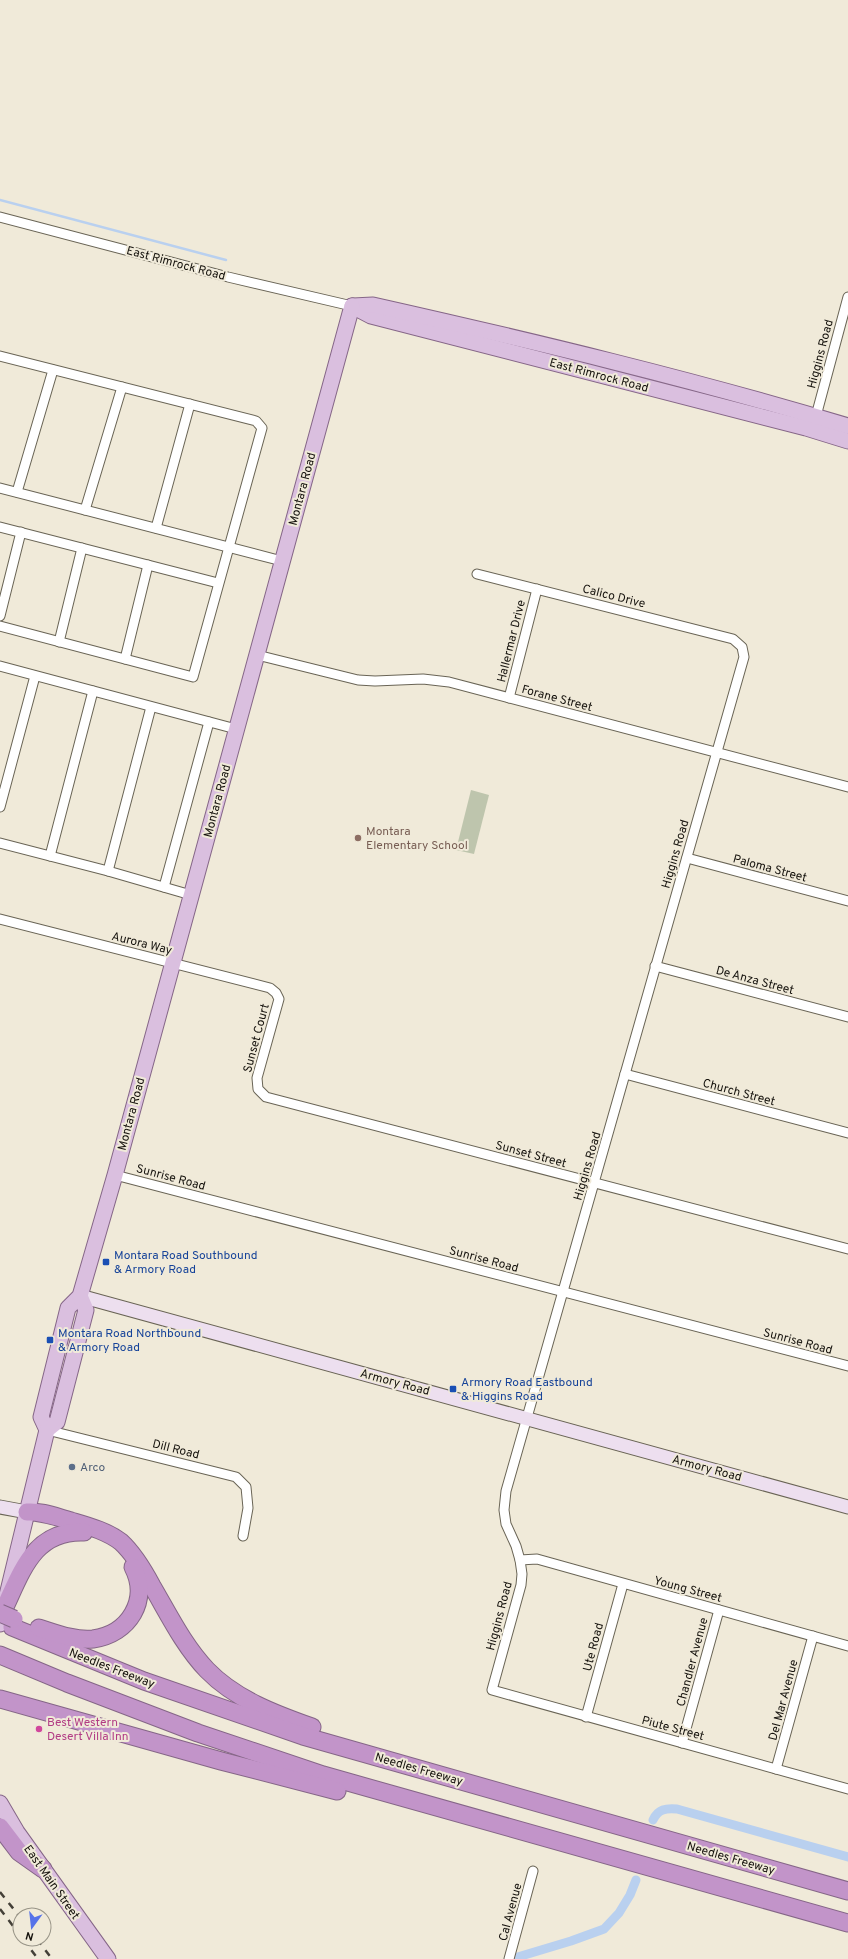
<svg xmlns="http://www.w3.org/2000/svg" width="848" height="1959" font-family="Overpass,sans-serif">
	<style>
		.green { fill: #bec5ad }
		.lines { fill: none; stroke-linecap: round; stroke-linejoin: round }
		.stream { stroke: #b9d0ef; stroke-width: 2.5 }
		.canal { stroke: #b9d0ef; stroke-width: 9 }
		.street-casing { stroke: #696455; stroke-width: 11 }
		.secondary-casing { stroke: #696455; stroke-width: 15 }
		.primary-casing { stroke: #856687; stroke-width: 17 }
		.highway-casing { stroke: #856687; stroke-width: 19 }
		.street { stroke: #fff; stroke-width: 9 }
		.secondary { stroke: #eddfef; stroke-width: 13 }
		.primary { stroke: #dabfdf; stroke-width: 15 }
		.highway { stroke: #c294c9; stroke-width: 17 }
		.rail { stroke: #444038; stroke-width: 2.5; stroke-dasharray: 7 7; stroke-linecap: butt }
		.highway-bridge-casing { stroke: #856687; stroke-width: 19; stroke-linecap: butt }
		.highway-bridge { stroke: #c294c9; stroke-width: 17 }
		.education-dot { fill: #8d6e63; stroke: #f0ead9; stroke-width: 1.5 }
		.transit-dot { fill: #1a4fb4; stroke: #f0ead9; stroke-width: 1.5 }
		.service-dot { fill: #5c6f8a; stroke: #f0ead9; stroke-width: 1.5 }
		.hotel-dot { fill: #d1479c; stroke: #f0ead9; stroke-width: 1.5 }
		.labels { text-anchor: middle; stroke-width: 4; stroke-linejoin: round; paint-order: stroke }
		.street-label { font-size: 12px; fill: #15120d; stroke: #f0ead9 }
		.education-label { font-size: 12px; fill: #785e54; stroke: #f0ead9; text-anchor: start }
		.transit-label { font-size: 12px; fill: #164399; stroke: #f0ead9; text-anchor: start }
		.service-label { font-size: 12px; fill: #4e5e75; stroke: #f0ead9; text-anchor: start }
		.hotel-label { font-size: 12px; fill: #b23c85; stroke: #f0ead9; text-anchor: start }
	</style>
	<rect width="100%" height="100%" fill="#f0ead9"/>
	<!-- green -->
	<polygon class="green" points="471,790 489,795 474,854 456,850"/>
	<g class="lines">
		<!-- stream -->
		<polyline class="stream" points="0,200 226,260"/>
		<!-- canal -->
		<g class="canal">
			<path d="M653,1820C658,1809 666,1808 677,1809L848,1857"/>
			<polyline points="511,1959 571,1941 604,1929 619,1913 630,1895 636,1880"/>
		</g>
		<!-- street casing -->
		<g class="street-casing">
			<g id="street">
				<polyline points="0,217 228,277 352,306"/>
				<polyline points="0,356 256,421 262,428 193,677 0,626"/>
				<polyline points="816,416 848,297"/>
				<polyline points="0,488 282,561"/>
				<polyline points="17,492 53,370"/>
				<polyline points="85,510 122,387"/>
				<polyline points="0,527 218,583"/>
				<polyline points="156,528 190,404"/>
				<polyline points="477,574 733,639 742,647 744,657 506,1491 504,1510 506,1524 516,1546 520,1560 522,1574 521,1585 492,1690 848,1789"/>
				<polyline points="0,616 21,532"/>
				<polyline points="59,642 82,548"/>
				<polyline points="257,655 358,680 375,681 423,679 449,682 848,787"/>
				<polyline points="125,659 148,565"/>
				<polyline points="0,666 236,729"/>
				<polyline points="509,698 537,589"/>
				<polyline points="0,807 35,676"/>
				<polyline points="0,843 108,871 191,895"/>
				<polyline points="50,856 93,691"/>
				<polyline points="687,858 848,901"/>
				<polyline points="108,871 151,707"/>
				<polyline points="164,887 209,722"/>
				<polyline points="0,919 270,988 276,993 279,999 257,1078 258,1089 266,1097 848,1249"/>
				<polyline points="655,966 848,1017"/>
				<polyline points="625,1074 848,1133"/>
				<polyline points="115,1175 848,1366"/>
				<polyline points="47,1430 236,1477 246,1487 248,1508 243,1536"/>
				<polyline points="520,1560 537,1559 848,1646"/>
				<polyline points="586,1717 623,1584"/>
				<polyline points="682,1743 719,1610"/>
				<polyline points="776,1769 813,1636"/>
				<polyline points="509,1959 533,1871"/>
			</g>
		</g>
		<!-- secondary casing -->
		<g class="secondary-casing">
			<g id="secondary">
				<polyline points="80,1296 848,1507"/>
				<polyline points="0,1507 27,1512"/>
			</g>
		</g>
		<!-- primary casing -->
		<g class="primary-casing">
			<g id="primary">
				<polyline points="352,306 371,316 806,428 848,441"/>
				<path d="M353,306L373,305C533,341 692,379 848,426"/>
				<polyline points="47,1430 41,1417 68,1308 80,1296 115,1175 352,306"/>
				<polyline points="0,1624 47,1430 57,1422 86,1310 80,1296"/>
				<polyline points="0,1803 17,1832 108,1959"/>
			</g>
		</g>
		<!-- highway casing -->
		<g class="highway-casing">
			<g id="highway">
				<path d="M27,1512C42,1511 56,1517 71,1521C88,1526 107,1531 121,1542C134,1554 144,1571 152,1586C169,1615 184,1646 207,1670C235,1699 275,1714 312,1727"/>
				<path d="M4,1609C22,1571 34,1530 84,1532"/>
				<polyline points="12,1627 144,1681 303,1736 848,1891"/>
				<path d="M39,1628C55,1633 75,1641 93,1639C129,1634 150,1600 133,1567"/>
				<polyline points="0,1655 67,1683 198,1733 323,1775 848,1923"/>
				<polyline points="0,1699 221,1761 337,1791"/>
				<polyline points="0,1827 19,1852 43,1869"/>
			</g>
		</g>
		<!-- street -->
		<use href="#street" class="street"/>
		<!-- secondary -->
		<use href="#secondary" class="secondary"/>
		<!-- primary -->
		<use href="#primary" class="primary"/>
		<!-- highway -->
		<use href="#highway" class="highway"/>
		<!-- rail -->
		<g class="rail">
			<polyline points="0,1892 20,1917"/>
			<polyline points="0,1909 20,1935"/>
			<polyline points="23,1939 38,1959"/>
			<polyline points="37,1939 52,1959"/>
		</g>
		<!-- highway-bridge casing -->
		<g class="highway-bridge-casing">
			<polyline id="highway-bridge" points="0,1613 14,1619"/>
		</g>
		<!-- highway-bridge -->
		<use href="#highway-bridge" class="highway-bridge"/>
	</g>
	<!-- markers -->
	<circle class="education-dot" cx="358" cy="838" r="4"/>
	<g class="transit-dot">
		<rect x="102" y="1258" width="8" height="8" rx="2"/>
		<rect x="46" y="1336" width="8" height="8" rx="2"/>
		<rect x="449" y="1385" width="8" height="8" rx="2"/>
	</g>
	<circle class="service-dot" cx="72" cy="1467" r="4"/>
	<circle class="hotel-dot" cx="39" cy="1729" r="4"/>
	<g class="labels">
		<!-- street labels -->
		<g class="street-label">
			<text transform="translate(176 263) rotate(15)" y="4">East Rimrock Road</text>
			<text transform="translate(820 354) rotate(-75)" y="4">Higgins Road</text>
			<text transform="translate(599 375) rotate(15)" y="4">East Rimrock Road</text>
			<text transform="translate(302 489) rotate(-75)" y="4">Montara Road</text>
			<text transform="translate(614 596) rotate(14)" y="4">Calico Drive</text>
			<text transform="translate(511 641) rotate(-76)" y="4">Hallermar Drive</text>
			<text transform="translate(557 698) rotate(15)" y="4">Forane Street</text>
			<text transform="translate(217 801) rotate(-75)" y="4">Montara Road</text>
			<text transform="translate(675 854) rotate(-74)" y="4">Higgins Road</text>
			<text transform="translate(770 868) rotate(15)" y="4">Paloma Street</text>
			<text transform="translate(142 943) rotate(14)" y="4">Aurora Way</text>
			<text transform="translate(755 980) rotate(15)" y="4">De Anza Street</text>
			<text transform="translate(256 1038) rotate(-75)" y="4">Sunset Court</text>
			<text transform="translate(739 1092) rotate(15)" y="4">Church Street</text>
			<text transform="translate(131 1114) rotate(-75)" y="4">Montara Road</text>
			<text transform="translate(531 1154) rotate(15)" y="4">Sunset Street</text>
			<text transform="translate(587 1166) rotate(-74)" y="4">Higgins Road</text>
			<text transform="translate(171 1177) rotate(15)" y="4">Sunrise Road</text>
			<text transform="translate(484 1259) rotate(15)" y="4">Sunrise Road</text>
			<text transform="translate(798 1341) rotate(15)" y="4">Sunrise Road</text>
			<text transform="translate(395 1382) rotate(15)" y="4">Armory Road</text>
			<text transform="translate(176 1449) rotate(14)" y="4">Dill Road</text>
			<text transform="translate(707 1468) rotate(15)" y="4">Armory Road</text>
			<text transform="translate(688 1589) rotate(15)" y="4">Young Street</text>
			<text transform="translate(499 1616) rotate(-75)" y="4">Higgins Road</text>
			<text transform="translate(593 1647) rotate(-75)" y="4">Ute Road</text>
			<text transform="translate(692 1662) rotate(-75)" y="4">Chandler Avenue</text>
			<text transform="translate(112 1668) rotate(21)" y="4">Needles Freeway</text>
			<text transform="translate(783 1700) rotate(-75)" y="4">Del Mar Avenue</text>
			<text transform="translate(673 1728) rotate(15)" y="4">Piute Street</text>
			<text transform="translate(419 1769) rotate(16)" y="4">Needles Freeway</text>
			<text transform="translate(731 1858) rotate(16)" y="4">Needles Freeway</text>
			<text transform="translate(52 1882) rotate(55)" y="4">East Main Street</text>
			<text transform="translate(510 1912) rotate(-75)" y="4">Cal Avenue</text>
		</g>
		<!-- education labels -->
		<g class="education-label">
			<text x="366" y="835">Montara<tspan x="366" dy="14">Elementary School</tspan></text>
		</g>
		<!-- transit labels -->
		<g class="transit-label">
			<text x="114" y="1259">Montara Road Southbound<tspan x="114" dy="14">&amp; Armory Road</tspan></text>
			<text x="58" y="1337">Montara Road Northbound<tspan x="58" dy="14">&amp; Armory Road</tspan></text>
			<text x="461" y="1386">Armory Road Eastbound<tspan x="461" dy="14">&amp; Higgins Road</tspan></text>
		</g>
		<!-- service labels -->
		<g class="service-label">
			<text x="80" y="1471">Arco</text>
		</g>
		<!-- hotel labels -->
		<g class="hotel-label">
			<text x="47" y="1726">Best Western<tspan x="47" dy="14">Desert Villa Inn</tspan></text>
		</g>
	</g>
	<!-- north arrow -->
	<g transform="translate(32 1927) rotate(195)"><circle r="19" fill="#f0ead9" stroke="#989487"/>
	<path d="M0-3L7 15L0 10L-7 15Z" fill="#5773e9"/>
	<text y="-6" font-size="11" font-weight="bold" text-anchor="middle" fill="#15120d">N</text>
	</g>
</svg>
